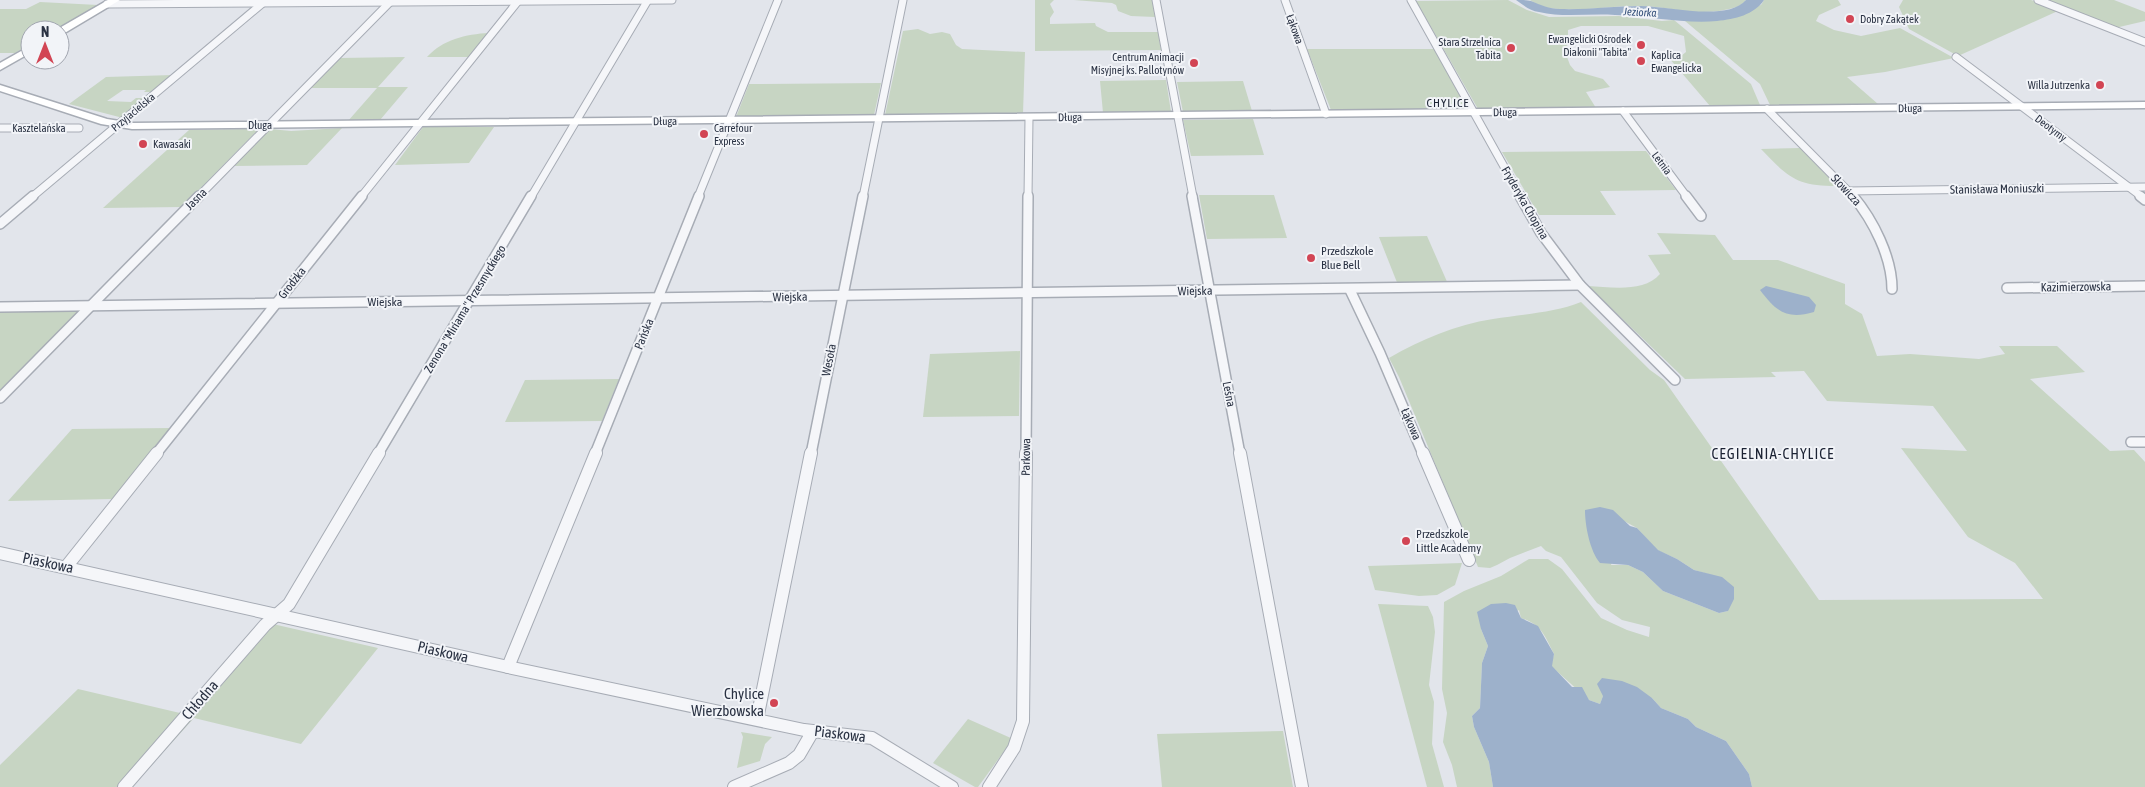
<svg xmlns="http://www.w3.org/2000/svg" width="2145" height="787" font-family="'Asap Condensed',sans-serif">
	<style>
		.green { fill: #c7d5c3; fill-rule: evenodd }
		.water { fill: #9db1cb }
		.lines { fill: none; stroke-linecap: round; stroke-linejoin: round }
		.street-far2-casing { stroke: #a7acb5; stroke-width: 9 }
		.street-far1-casing { stroke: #a7acb5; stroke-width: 12 }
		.street-casing { stroke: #a7acb5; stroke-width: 14 }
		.secondary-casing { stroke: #a7acb5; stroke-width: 3 }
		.street-far2 { stroke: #f5f6f9; stroke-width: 7 }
		.street-far1 { stroke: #f5f6f9; stroke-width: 9 }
		.street { stroke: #f5f6f9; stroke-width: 12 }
		.secondary { fill: #fff; fill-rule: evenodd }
		.poi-dot { fill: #d24554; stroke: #f2f4f8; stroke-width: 2 }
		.labels { text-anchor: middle; stroke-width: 4; stroke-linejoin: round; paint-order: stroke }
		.far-water-label { font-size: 11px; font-style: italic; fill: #324e78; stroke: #f2f4f8 }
		.far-poi-label { font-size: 11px; fill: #2a3243; stroke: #f2f4f8; text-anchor: start }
		.far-street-label { font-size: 11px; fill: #2a3243; stroke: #f2f4f8 }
		.far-quarter-label { font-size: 12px; letter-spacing: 1px; fill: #1c2334; stroke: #f2f4f8 }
		.street-label { font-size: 12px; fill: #2a3243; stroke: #f2f4f8 }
		.poi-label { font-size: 12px; fill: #2a3243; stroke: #f2f4f8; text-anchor: start }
		.quarter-label { font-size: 15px; letter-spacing: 1px; fill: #1c2334; stroke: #f2f4f8 }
		.near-street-label { font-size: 15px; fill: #2a3243; stroke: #f2f4f8 }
		.near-poi-label { font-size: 15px; fill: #2a3243; stroke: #f2f4f8; text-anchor: end }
	</style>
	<rect width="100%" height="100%" fill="#e2e5eb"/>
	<!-- green -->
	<g class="green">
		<polygon points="1035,0 1054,0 1050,4 1054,12 1050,18 1050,24 1095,23 1096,26 1108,32 1158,32 1161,50 1035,51"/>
		<polygon points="1074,0 1153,0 1155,17 1131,16 1118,11 1116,5 1112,3"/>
		<polygon points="1508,0 1527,10 1549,17 1619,16 1662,21 1674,20 1751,84 1760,105 1710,106 1669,58 1681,56 1686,52 1684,36 1648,26 1581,26 1568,30 1568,44 1564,49 1570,65 1575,71 1603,79 1610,87 1586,92 1596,108 1478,109 1416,1"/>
		<path d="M1530,0H1746C1740,8 1729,9 1719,11C1693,15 1668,7 1643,6C1615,5 1587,11 1559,9C1549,9 1538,6 1530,0Z"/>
		<polygon points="1764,0 1838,0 1841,5 1819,15 1816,21 1834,30 1861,36 1900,28 1954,58 1885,72 1847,77 1878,104 1770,105 1760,84 1685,21 1699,21 1761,5"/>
		<polygon points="1903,0 2031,0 2060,10 1958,56 1909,29 1899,7"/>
		<polygon points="2043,0 2114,0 2145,12 2145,21 2115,28"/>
		<polygon points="40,2 98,5 55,30 30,30 30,44 15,53 0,53 0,9 26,9"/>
		<polygon points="918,29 930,34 942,32 950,34 956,45 962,49 1025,52 1023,114 885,115 903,31"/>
		<path d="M489,33L469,57H427C442,40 466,34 489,33Z"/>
		<polygon points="1307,49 1434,49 1465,105 1459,109 1331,110"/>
		<polygon points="405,57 378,87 408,87 380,120 348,121 377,88 311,88 340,58"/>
		<polygon points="173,75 154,92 144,92 146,90 123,90 107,101 131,102 136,98 147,98 123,118 69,104 106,77"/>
		<polygon points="1166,80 1171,112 1103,113 1100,81"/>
		<polygon points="1243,81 1252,111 1183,112 1177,82"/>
		<polygon points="881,83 874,115 736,117 749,84"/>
		<polygon points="1253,119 1264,155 1191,156 1183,120"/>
		<polygon points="423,127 494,127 469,163 395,165"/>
		<polygon points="342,128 307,165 233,166 270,129 291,131"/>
		<polygon points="259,129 182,207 103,208 189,130"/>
		<path d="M1800,148L1837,186C1796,186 1788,177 1761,149Z"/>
		<polygon points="1646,151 1676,190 1600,191 1616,215 1539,215 1502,152"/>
		<polygon points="1199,195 1274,195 1287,238 1207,239"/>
		<path d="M1657,233L1715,235L1733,260H1778L1845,284V304L1862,314L1877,356L1910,354L1979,359L2005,354L1999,346H2057L2085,372L2030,379L2110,451L2134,450L2145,462V787H1752L1749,774L1726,741L1696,727L1688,719L1661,708L1652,698L1603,696L1600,704L1589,700L1551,666L1554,654C1545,636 1542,625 1521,618L1519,610L1481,629L1488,646L1482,663L1480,708L1472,716L1474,727L1489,762L1493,787H1457L1452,765L1443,742L1447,713L1442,689L1444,602L1464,591L1501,576L1529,559H1548L1562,569L1601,618L1627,630L1649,637L1650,627L1622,620L1597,603L1561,557L1546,551L1541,546L1510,558L1497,565L1490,568L1478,567L1399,377L1389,358C1422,339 1455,325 1493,319C1522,314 1554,313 1581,302L1650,370L1664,380L1819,600L2043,599L2015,563L1968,537L1901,448L1967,451L1933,406L1827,401L1804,371L1771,372L1776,377L1685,379L1588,286C1610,287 1644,293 1660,274L1648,255L1671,254ZM1624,521L1637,528L1657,550L1677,559L1694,570L1722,578L1728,611L1719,613L1663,591L1643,572L1628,565H1611Z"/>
		<polygon points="1427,236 1448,284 1398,285 1379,237"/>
		<polygon points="82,309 0,390 0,310"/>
		<polygon points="1020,351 1019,416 923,417 930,354"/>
		<polygon points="619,379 602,421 505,422 525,380"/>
		<polygon points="171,428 114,499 8,501 72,429"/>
		<polygon points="1462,563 1455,585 1437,595 1419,596 1375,590 1368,566"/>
		<polygon points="1378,604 1428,606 1433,617 1435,632 1429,685 1434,702 1432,744 1444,787 1427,787"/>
		<polygon points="264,622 378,648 301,744 194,718 132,787 0,787 0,765 78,689 180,713"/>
		<polygon points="968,719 1013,739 978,787 975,787 933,763"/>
		<polygon points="1283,731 1293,787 1162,787 1157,734"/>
		<polygon points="741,732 772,737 765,744 760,761 737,768 743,737"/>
	</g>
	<!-- water -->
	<g class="water">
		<path d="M1516,0C1520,0 1527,0 1531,1C1541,5 1549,9 1560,9C1587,10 1614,6 1641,6C1668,6 1727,22 1746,0H1764C1754,15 1735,19 1717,21C1685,24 1648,16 1615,15C1590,13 1564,18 1539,12C1530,11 1523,5 1516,0Z"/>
		<path d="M1766,286L1809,297L1816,305L1814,312C1786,320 1776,311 1760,290Z"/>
		<path d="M1600,507L1613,510L1630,526L1637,528L1658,550L1677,559L1694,570L1722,577L1734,587V599L1728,611L1719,613L1663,591L1643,572L1628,565L1600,563C1590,551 1585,526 1585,510Z"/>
		<polygon points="1506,603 1515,605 1521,618 1538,626 1554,654 1552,666 1572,687 1582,687 1589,700 1600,704 1603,696 1597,684 1602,678 1622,681 1637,687 1652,698 1661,708 1688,719 1696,727 1726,741 1749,774 1752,787 1493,787 1489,762 1474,727 1472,716 1480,708 1482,663 1488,646 1481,629 1477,612 1491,604"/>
	</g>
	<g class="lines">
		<!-- street-far2 casing -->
		<g class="street-far2-casing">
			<g id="street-far2">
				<polyline points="1156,0 1193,197"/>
				<polyline points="1285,0 1326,114"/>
				<polyline points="1411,0 1521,197"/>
				<polyline points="2038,0 2145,42"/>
				<polyline points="107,4 672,0"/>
				<polyline points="1956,57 2142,197"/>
				<polyline points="1767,109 1854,197"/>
				<polyline points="1623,111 1687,197"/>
				<polyline points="0,128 79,128"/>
				<polyline points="1848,191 2145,187"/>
				<polyline points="32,197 264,2"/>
				<polyline points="198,197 392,0"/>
				<polyline points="361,197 519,0"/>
				<polyline points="531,197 648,0"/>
				<polyline points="698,197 778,0"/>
				<polyline points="863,197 903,0"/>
				<polyline points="1028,197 1029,118"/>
			</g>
		</g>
		<!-- street-far1 casing -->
		<g class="street-far1-casing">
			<g id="street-far1">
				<polyline points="1192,196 1240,454"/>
				<polyline points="1520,196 1541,233 1580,285 1675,380"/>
				<polyline points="1686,196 1701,216"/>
				<path d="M1853,196C1873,220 1892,257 1892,289"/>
				<polyline points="2140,196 2145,200"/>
				<polyline points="0,224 33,196"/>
				<polyline points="2007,288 2145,286"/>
				<polyline points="1350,290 1380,353 1423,454"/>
				<polyline points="0,307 1580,285"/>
				<polyline points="0,398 199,196"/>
				<polyline points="2131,442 2145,442"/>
				<polyline points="156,454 362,196"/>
				<polyline points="378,454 531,196"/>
				<polyline points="595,454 699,196"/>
				<polyline points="811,454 863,196"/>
				<polyline points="1026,454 1028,196"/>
			</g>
		</g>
		<!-- street casing -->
		<g class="street-casing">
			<g id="street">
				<polyline points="1240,453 1302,787"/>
				<polyline points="1423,453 1469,560"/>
				<polyline points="0,553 508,667 804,730 872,738 952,787"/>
				<polyline points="66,567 157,453"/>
				<polyline points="508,667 596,453"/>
				<polyline points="757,719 811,453"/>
				<polyline points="124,787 265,625 289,604 379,453"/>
				<polyline points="734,787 789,763 799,755 813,731"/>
				<polyline points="989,787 1014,748 1023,721 1026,453"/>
			</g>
		</g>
		<!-- secondary casing -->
		<g class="secondary-casing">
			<g id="secondary">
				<polygon points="108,0 120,0 63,34 60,35 60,30 56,30"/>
				<polygon points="30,46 30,53 0,70 0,63"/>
				<polygon points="0,85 107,119 132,123 2145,102 2145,108 132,129 101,124 0,91"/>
			</g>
		</g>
		<!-- street-far2 -->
		<use href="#street-far2" class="street-far2"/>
		<!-- street-far1 -->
		<use href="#street-far1" class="street-far1"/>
		<!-- street -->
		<use href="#street" class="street"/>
		<!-- secondary -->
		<use href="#secondary" class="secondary"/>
	</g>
	<!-- markers -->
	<g class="poi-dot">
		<circle cx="1850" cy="19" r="5"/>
		<circle cx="1641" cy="45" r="5"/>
		<circle cx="1511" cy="48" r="5"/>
		<circle cx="1641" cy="61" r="5"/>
		<circle cx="1194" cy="63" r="5"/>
		<circle cx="2100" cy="85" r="5"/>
		<circle cx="704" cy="134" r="5"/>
		<circle cx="143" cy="144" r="5"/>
		<circle cx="1311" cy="258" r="5"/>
		<circle cx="1406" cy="541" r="5"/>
		<circle cx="774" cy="703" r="5"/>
	</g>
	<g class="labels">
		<!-- far-water labels -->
		<g class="far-water-label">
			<text transform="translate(1640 12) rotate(3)" y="4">Jeziorka</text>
		</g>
		<!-- far-poi labels -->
		<g class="far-poi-label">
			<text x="1860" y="23">Dobry Zakątek</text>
			<text x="1631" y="43" text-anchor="end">Ewangelicki Ośrodek<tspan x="1631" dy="13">Diakonii "Tabita"</tspan></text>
			<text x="1501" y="46" text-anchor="end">Stara Strzelnica<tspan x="1501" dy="13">Tabita</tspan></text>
			<text x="1651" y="59">Kaplica<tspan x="1651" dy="13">Ewangelicka</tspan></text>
			<text x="1184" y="61" text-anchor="end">Centrum Animacji<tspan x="1184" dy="13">Misyjnej ks. Pallotynów</tspan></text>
			<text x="2090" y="89" text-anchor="end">Willa Jutrzenka</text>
			<text x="714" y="132">Carrefour<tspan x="714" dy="13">Express</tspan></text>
			<text x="153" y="148">Kawasaki</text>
		</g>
		<!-- far-street labels -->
		<g class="far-street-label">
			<text transform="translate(1295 29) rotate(70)" y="4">Łąkowa</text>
			<text transform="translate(1910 108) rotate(-1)" y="4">Długa</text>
			<text transform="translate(133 112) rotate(-40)" y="4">Przyjacielska</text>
			<text transform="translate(1505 112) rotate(-1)" y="4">Długa</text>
			<text transform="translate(1070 117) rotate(-1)" y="4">Długa</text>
			<text transform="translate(665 121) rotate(-1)" y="4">Długa</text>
			<text x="260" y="129">Długa</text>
			<text x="39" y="132">Kasztelańska</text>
			<text transform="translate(2051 128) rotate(37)" y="4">Deotymy</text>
			<text transform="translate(1662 163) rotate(53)" y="4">Letnia</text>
		</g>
		<!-- far-quarter labels -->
		<g class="far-quarter-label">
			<text x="1448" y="107">CHYLICE</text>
		</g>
		<!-- street labels -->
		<g class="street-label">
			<text transform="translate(1997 189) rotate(-1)" y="4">Stanisława Moniuszki</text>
			<text transform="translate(1846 190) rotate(47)" y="4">Słowicza</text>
			<text transform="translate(196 199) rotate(-45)" y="4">Jasna</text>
			<text transform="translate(1525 203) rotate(60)" y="4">Fryderyka Chopina</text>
			<text transform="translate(292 283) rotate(-52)" y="4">Grodzka</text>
			<text transform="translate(2076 287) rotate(-1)" y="4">Kazimierzowska</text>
			<text transform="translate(1195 291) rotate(-1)" y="4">Wiejska</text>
			<text transform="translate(790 297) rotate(-1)" y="4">Wiejska</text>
			<text x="385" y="306">Wiejska</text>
			<text transform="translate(465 309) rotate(-59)" y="4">Zenona "Miriama" Przesmyckiego</text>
			<text transform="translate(644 334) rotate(-68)" y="4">Pańska</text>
			<text transform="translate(829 360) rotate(-79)" y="4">Wesoła</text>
			<text transform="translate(1229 394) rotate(79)" y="4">Leśna</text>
			<text transform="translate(1411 424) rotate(67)" y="4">Łąkowa</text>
			<text transform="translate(1026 457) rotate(-89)" y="4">Parkowa</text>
		</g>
		<!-- poi labels -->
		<g class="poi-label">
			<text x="1321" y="255">Przedszkole<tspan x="1321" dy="14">Blue Bell</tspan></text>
			<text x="1416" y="538">Przedszkole<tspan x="1416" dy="14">Little Academy</tspan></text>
		</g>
		<!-- quarter labels -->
		<g class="quarter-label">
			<text x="1773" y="459">CEGIELNIA-CHYLICE</text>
		</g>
		<!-- near-street labels -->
		<g class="near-street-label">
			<text transform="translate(48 563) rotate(12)" y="5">Piaskowa</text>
			<text transform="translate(443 652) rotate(13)" y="5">Piaskowa</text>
			<text transform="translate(200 700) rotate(-49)" y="5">Chłodna</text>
			<text transform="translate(840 734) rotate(7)" y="5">Piaskowa</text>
		</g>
		<!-- near-poi labels -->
		<g class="near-poi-label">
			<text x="764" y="699">Chylice<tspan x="764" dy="17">Wierzbowska</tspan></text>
		</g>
	</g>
	<!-- north arrow -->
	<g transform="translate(45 45)"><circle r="24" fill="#f2f4f8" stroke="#a2a6b0"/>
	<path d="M0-4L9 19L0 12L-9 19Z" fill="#d24554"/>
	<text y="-8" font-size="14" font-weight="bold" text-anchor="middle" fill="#2a3243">N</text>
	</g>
</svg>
